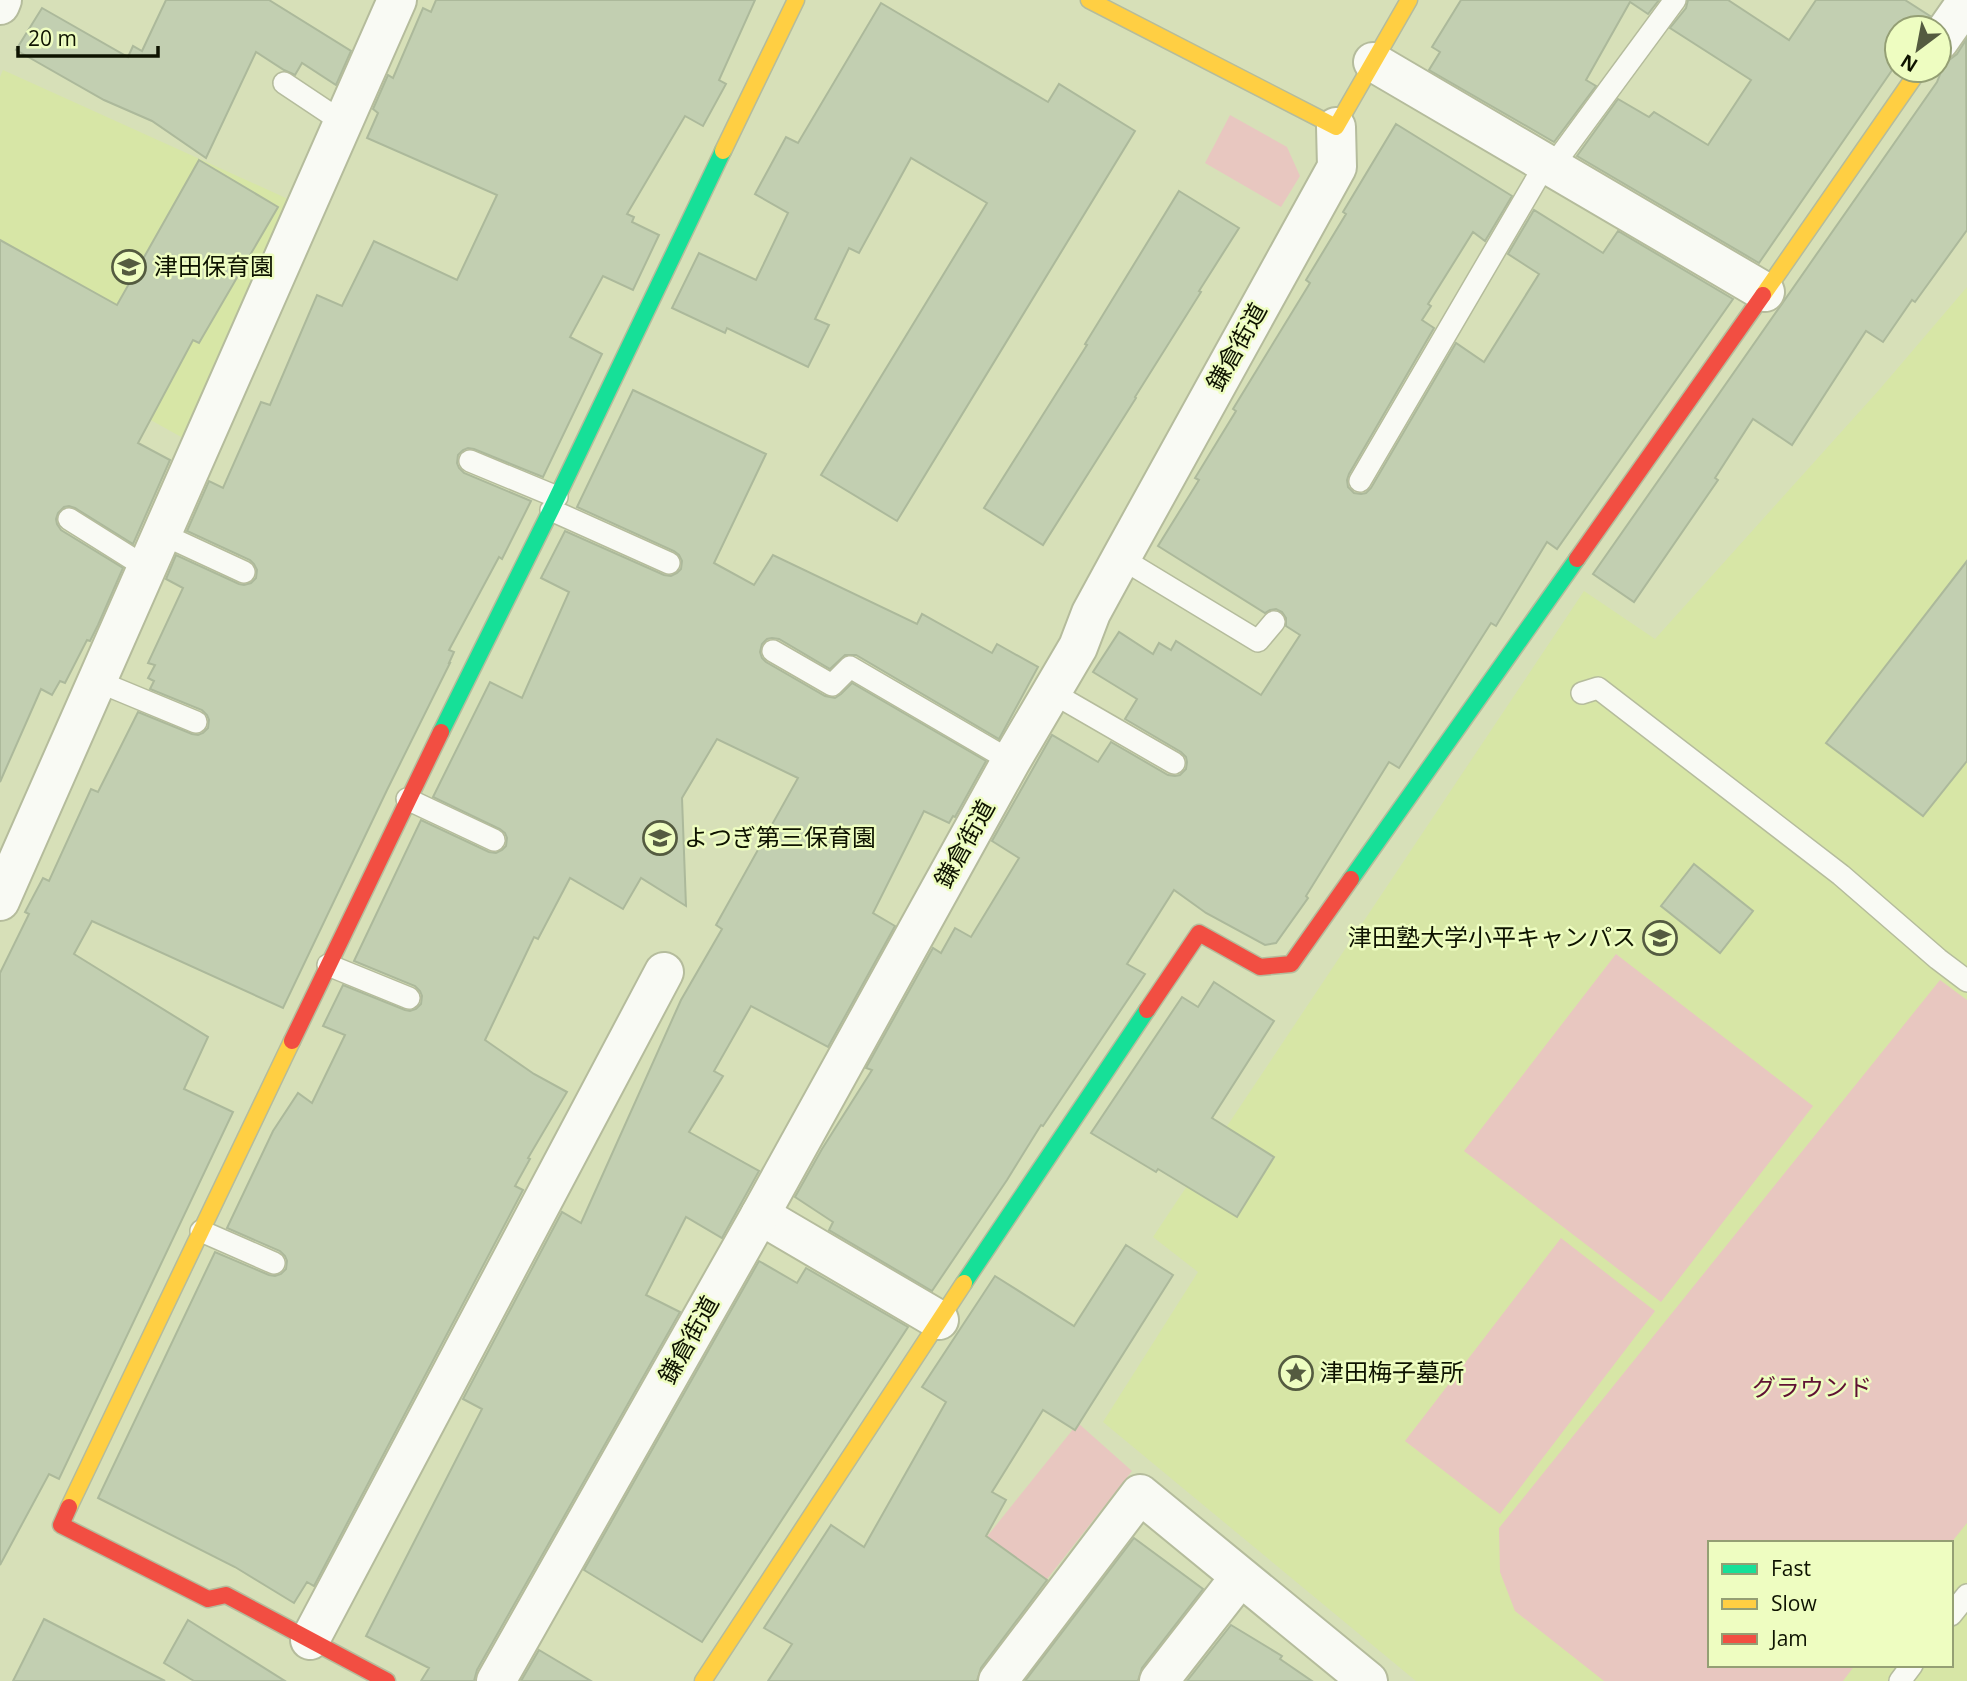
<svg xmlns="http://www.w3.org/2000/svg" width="1967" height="1681" font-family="'Open Sans','Noto Sans JP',sans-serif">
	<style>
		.built { fill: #d7e6a6; fill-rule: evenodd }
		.green { fill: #e8c7c0 }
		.building { fill: #c2cfb1; stroke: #acb99b; stroke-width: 2 }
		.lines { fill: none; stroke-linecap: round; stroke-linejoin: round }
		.lane-casing { stroke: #b5bc9c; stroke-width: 24 }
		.street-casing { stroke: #b5bc9c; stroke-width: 42 }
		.fast-casing { stroke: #b5bc9c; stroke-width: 19 }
		.slow-casing { stroke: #b5bc9c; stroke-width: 19 }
		.jam-casing { stroke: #b5bc9c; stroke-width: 19 }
		.lane { stroke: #f9faf4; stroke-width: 21 }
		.street { stroke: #f9faf4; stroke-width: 38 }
		.fast { stroke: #16e098; stroke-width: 16 }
		.slow { stroke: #ffcf43; stroke-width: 16 }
		.jam { stroke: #f24e42; stroke-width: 16 }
		.labels { text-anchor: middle; stroke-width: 5; stroke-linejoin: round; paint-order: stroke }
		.poi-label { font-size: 24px; fill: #0e1300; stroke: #eefdc1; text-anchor: start }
		.street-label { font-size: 24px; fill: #0e1300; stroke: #eefdc1 }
		.park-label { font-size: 24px; fill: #5f1033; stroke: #eefdc1 }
	</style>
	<rect width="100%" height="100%" fill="#d7e0b8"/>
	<!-- built -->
	<g class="built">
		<polygon points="3,70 288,199 183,438 0,336 0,77"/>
		<path d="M1967,287V1681H1416L1103,1422L1198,1272L1153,1237L1584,591L1655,639L1879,390ZM1710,1543H1951V1665H1710Z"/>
	</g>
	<!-- green -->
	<g class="green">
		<polygon points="1230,115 1287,147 1300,176 1281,207 1205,163"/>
		<polygon points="1616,954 1813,1106 1661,1302 1464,1151"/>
		<polygon points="1940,980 1967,1000 1967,1523 1951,1543 1710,1543 1710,1665 1855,1665 1843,1681 1604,1681 1515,1611 1500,1572 1499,1528"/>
		<polygon points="1561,1238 1655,1311 1500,1514 1405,1441"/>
		<polygon points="1078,1423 1132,1471 1044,1583 985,1539"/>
	</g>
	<!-- building -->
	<g class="building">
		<polygon points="166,0 269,0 351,51 336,85 302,63 295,75 284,70 256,52 206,158 152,121 104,100 16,50 42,8 128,57 133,46 142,51"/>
		<polygon points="436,0 755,0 719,80 726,84 703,126 685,116 627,214 634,217 632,222 659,235 633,290 603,276 570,337 602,354 543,477 474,449 468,448 463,450 458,455 457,463 459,468 464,473 531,501 502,559 499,557 449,650 454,652 449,663 450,663 387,790 283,1008 92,921 74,954 208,1037 184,1089 233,1112 59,1479 49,1474 0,1565 0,973 29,914 25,912 43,878 49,881 91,789 98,792 138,712 192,734 198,735 203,733 208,728 209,720 207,715 202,710 150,689 154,681 148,678 155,665 148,663 183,588 166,579 176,555 239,584 244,585 251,583 256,578 257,570 254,564 250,560 187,531 209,481 223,488 261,402 270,405 317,295 342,306 374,241 457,280 497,195 367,138 378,113 373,109 388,75 393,78 423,8 431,12"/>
		<polygon points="1461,0 1659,0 1648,14 1630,2 1586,80 1596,86 1554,142 1429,70 1440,52 1432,47"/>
		<polygon points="1688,0 1728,0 1789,40 1816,0 1905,0 1930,16 1921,28 1897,28 1897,63 1759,263 1577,156 1618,99 1649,117 1654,112 1708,145 1751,80 1670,28 1686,8"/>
		<polygon points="881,3 1048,102 1059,84 1135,131 897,521 821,475 987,203 911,158 859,253 849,248 815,319 829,325 808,367 727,328 725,333 672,308 699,253 756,280 788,213 755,194 786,137 798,143"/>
		<polygon points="1966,40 1967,230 1915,302 1912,300 1883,342 1866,331 1792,445 1753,419 1715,478 1718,480 1634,602 1593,574 1937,82 1941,72 1939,63 1949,60 1957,54"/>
		<polygon points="1396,124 1512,196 1485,241 1473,232 1428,304 1431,306 1422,320 1434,328 1349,474 1347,480 1348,487 1354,493 1361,494 1366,493 1371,488 1456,343 1484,362 1539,274 1508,254 1534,210 1603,253 1618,231 1733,299 1557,549 1547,542 1496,626 1491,623 1399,768 1389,762 1306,896 1308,898 1276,943 1265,945 1206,913 1174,890 1127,964 1145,974 1043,1126 1041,1125 1007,1180 932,1291 829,1230 833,1222 795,1197 822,1149 872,1070 866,1068 933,948 941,953 955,928 971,937 1019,858 992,841 1052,735 1098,762 1111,742 1168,775 1175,776 1180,775 1186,769 1187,762 1186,757 1181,752 1125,719 1137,699 1093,672 1119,632 1153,654 1159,643 1171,650 1176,641 1261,695 1300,635 1286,626 1286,618 1282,612 1276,609 1270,610 1265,613 1158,546 1199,480 1195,478 1236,411 1233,409 1310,283 1306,280 1346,214 1343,212"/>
		<polygon points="199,160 278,207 199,343 193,340 138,443 170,460 133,544 75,508 69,506 64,507 58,513 56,519 57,524 61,530 123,568 98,625 90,641 87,640 65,683 60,681 52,695 41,689 0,782 0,240 117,305"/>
		<polygon points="1179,191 1239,228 1199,291 1201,292 1135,397 1136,398 1043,545 984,508 1087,345 1085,344"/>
		<polygon points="633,390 766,454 714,563 754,585 773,555 917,624 922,614 992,653 997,644 1038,667 999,739 856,655 845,655 830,669 779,639 772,638 767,639 762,644 760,652 762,658 766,662 825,696 835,698 841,694 852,683 986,761 955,817 953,816 949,823 924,811 873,913 895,926 828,1047 751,1006 714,1071 723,1076 689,1132 759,1171 722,1238 686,1217 646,1295 680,1312 477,1670 474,1681 421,1681 429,1668 366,1636 482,1409 463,1399 562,1212 581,1223 681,1000 722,929 716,925 798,778 717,739 682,798 686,906 641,878 623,909 570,878 538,939 534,937 485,1040 534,1074 567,1092 528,1158 530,1159 515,1186 523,1190 314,1586 307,1582 294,1603 235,1567 98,1498 215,1252 269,1275 275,1276 281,1274 286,1269 287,1261 285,1256 280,1251 227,1228 273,1131 298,1093 312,1103 345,1035 323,1026 343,985 405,1010 410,1011 416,1009 421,1004 422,996 420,991 415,986 354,961 421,820 489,852 496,853 502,850 506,846 507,838 505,833 500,829 433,797 490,682 522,698 569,592 541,578 565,531 664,575 671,576 677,573 681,569 682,561 679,555 674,551 577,507"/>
		<polygon points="1967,561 1967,761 1923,816 1826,743"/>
		<polygon points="1694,864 1753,911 1720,953 1661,906"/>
		<polygon points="1214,982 1274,1021 1212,1118 1274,1157 1237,1217 1158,1169 1156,1172 1091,1133 1182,997 1198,1007"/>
		<polygon points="1126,1245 1173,1275 1075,1430 1043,1410 992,1492 1006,1500 986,1536 1047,1580 981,1668 977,1681 768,1681 792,1644 764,1628 831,1525 864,1547 946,1402 922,1387 995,1276 1074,1326"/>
		<polygon points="759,1261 797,1283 806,1268 908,1327 702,1642 584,1570"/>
		<polygon points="1134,1538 1203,1589 1142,1668 1138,1681 1025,1681"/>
		<polygon points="44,1619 165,1681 13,1681"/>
		<polygon points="188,1620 285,1681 194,1681 164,1663"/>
		<polygon points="1231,1625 1282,1656 1280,1659 1312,1681 1187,1681"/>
		<polygon points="539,1650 591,1681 521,1681"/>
	</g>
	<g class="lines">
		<!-- lane casing -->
		<g class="lane-casing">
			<g id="lane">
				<polyline points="284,83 344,123"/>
				<polyline points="1552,167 1675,0"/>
				<polyline points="470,461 557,497"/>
				<polyline points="1360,481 1546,163"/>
				<polyline points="551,510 669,563"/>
				<polyline points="69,519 147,568"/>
				<polyline points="162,534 244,572"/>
				<polyline points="1121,558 1258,641 1274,622"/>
				<polyline points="773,651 832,685 850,667 1011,761"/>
				<polyline points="97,681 196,722"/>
				<polyline points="1051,692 1174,763"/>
				<polyline points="1582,693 1598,688 1841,875 1938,959 1967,981"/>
				<polyline points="407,799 494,840"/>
				<polyline points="328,965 409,998"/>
				<polyline points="201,1231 274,1263"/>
				<polyline points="1951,1615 1967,1595"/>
				<polyline points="1900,1681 1912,1665"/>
			</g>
		</g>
		<!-- street casing -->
		<g class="street-casing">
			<g id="street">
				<polyline points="0,5 2,0"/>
				<polyline points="1939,41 1967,1"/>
				<polyline points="1373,62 1765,292"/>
				<polyline points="0,901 397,0"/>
				<polyline points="760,1215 939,1320"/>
				<polyline points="310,1640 664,972"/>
				<polyline points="496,1681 760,1215 1011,761 1078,647 1091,613 1121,558 1337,167 1336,127"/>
				<polyline points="998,1681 1140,1494 1368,1681"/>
				<polyline points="1159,1681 1240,1577"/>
			</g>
		</g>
		<!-- fast casing -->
		<g class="fast-casing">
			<g id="fast">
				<polyline points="441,732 551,510 723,151"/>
				<polyline points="1351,879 1577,559"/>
				<polyline points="964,1283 1147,1010"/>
			</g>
		</g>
		<!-- slow casing -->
		<g class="slow-casing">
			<g id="slow">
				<polyline points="1089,0 1336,127 1409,0"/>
				<polyline points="723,151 796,0"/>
				<polyline points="1763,295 1919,70"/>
				<polyline points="69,1507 292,1041"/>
				<polyline points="703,1681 964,1283"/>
			</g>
		</g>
		<!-- jam casing -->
		<g class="jam-casing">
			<g id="jam">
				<polyline points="1577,559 1763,295"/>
				<polyline points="1147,1010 1199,933 1260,967 1291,964 1351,879"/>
				<polyline points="292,1041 441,732"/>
				<polyline points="69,1507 61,1525 208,1599 226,1595 387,1681"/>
			</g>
		</g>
		<!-- lane -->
		<use href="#lane" class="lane"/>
		<!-- street -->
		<use href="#street" class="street"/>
		<!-- fast -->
		<use href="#fast" class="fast"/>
		<!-- slow -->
		<use href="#slow" class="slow"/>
		<!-- jam -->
		<use href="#jam" class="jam"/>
	</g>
	<!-- icons -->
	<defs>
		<g id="school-ring" transform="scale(1.75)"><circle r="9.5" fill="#eefdc1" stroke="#545b40" stroke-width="1.5"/><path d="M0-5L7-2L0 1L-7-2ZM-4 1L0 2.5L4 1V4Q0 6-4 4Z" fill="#545b40"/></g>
		<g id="university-ring" transform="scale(1.75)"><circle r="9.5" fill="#eefdc1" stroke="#545b40" stroke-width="1.5"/><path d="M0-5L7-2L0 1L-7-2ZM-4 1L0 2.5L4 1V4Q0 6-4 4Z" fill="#545b40"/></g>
		<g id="sight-ring" transform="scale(1.75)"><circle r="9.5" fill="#eefdc1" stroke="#545b40" stroke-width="1.5"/><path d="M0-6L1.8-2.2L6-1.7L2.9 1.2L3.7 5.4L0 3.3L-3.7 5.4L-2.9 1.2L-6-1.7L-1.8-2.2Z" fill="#545b40"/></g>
	</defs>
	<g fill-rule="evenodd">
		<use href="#school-ring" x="129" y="267"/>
		<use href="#school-ring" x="660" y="838"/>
		<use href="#university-ring" x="1660" y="938"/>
		<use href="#sight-ring" x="1296" y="1373"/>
	</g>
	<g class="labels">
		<!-- poi labels -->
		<g class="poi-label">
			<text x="154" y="275">津田保育園</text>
			<text x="684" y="846">よつぎ第三保育園</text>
			<text x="1636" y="946" text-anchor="end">津田塾大学小平キャンパス</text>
			<text x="1320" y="1381">津田梅子墓所</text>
		</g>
		<!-- street labels -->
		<g class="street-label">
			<text transform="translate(1237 347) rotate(-61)" y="8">鎌倉街道</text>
			<text transform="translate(965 844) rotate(-61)" y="8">鎌倉街道</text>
			<text transform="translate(689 1340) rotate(-61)" y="8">鎌倉街道</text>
		</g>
		<!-- park labels -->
		<g class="park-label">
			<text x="1812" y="1396">グラウンド</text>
		</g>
	</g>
	<!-- legend -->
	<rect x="1708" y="1541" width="245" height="126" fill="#eefdc1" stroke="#949f74" stroke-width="2"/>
	<rect x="1722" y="1564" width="35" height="10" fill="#16e098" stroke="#949f74" stroke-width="2"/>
	<text x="1771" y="1576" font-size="21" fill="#0e1300">Fast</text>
	<rect x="1722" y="1599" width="35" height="10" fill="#ffcf43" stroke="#949f74" stroke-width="2"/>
	<text x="1771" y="1611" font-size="21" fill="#0e1300">Slow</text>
	<rect x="1722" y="1634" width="35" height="10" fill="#f24e42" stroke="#949f74" stroke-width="2"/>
	<text x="1771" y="1646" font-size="21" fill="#0e1300">Jam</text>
	<!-- north arrow -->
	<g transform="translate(1918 49) rotate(212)"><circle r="33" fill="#eefdc1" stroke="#949f74" stroke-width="2"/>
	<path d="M0-5L12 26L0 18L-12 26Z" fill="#545b40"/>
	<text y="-10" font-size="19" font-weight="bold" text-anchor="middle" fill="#0e1300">N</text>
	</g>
	<!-- scale -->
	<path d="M18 46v10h140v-10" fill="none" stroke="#0e1300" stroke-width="3.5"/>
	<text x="28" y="46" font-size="21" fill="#0e1300" stroke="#eefdc1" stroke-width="5" paint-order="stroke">20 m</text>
</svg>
